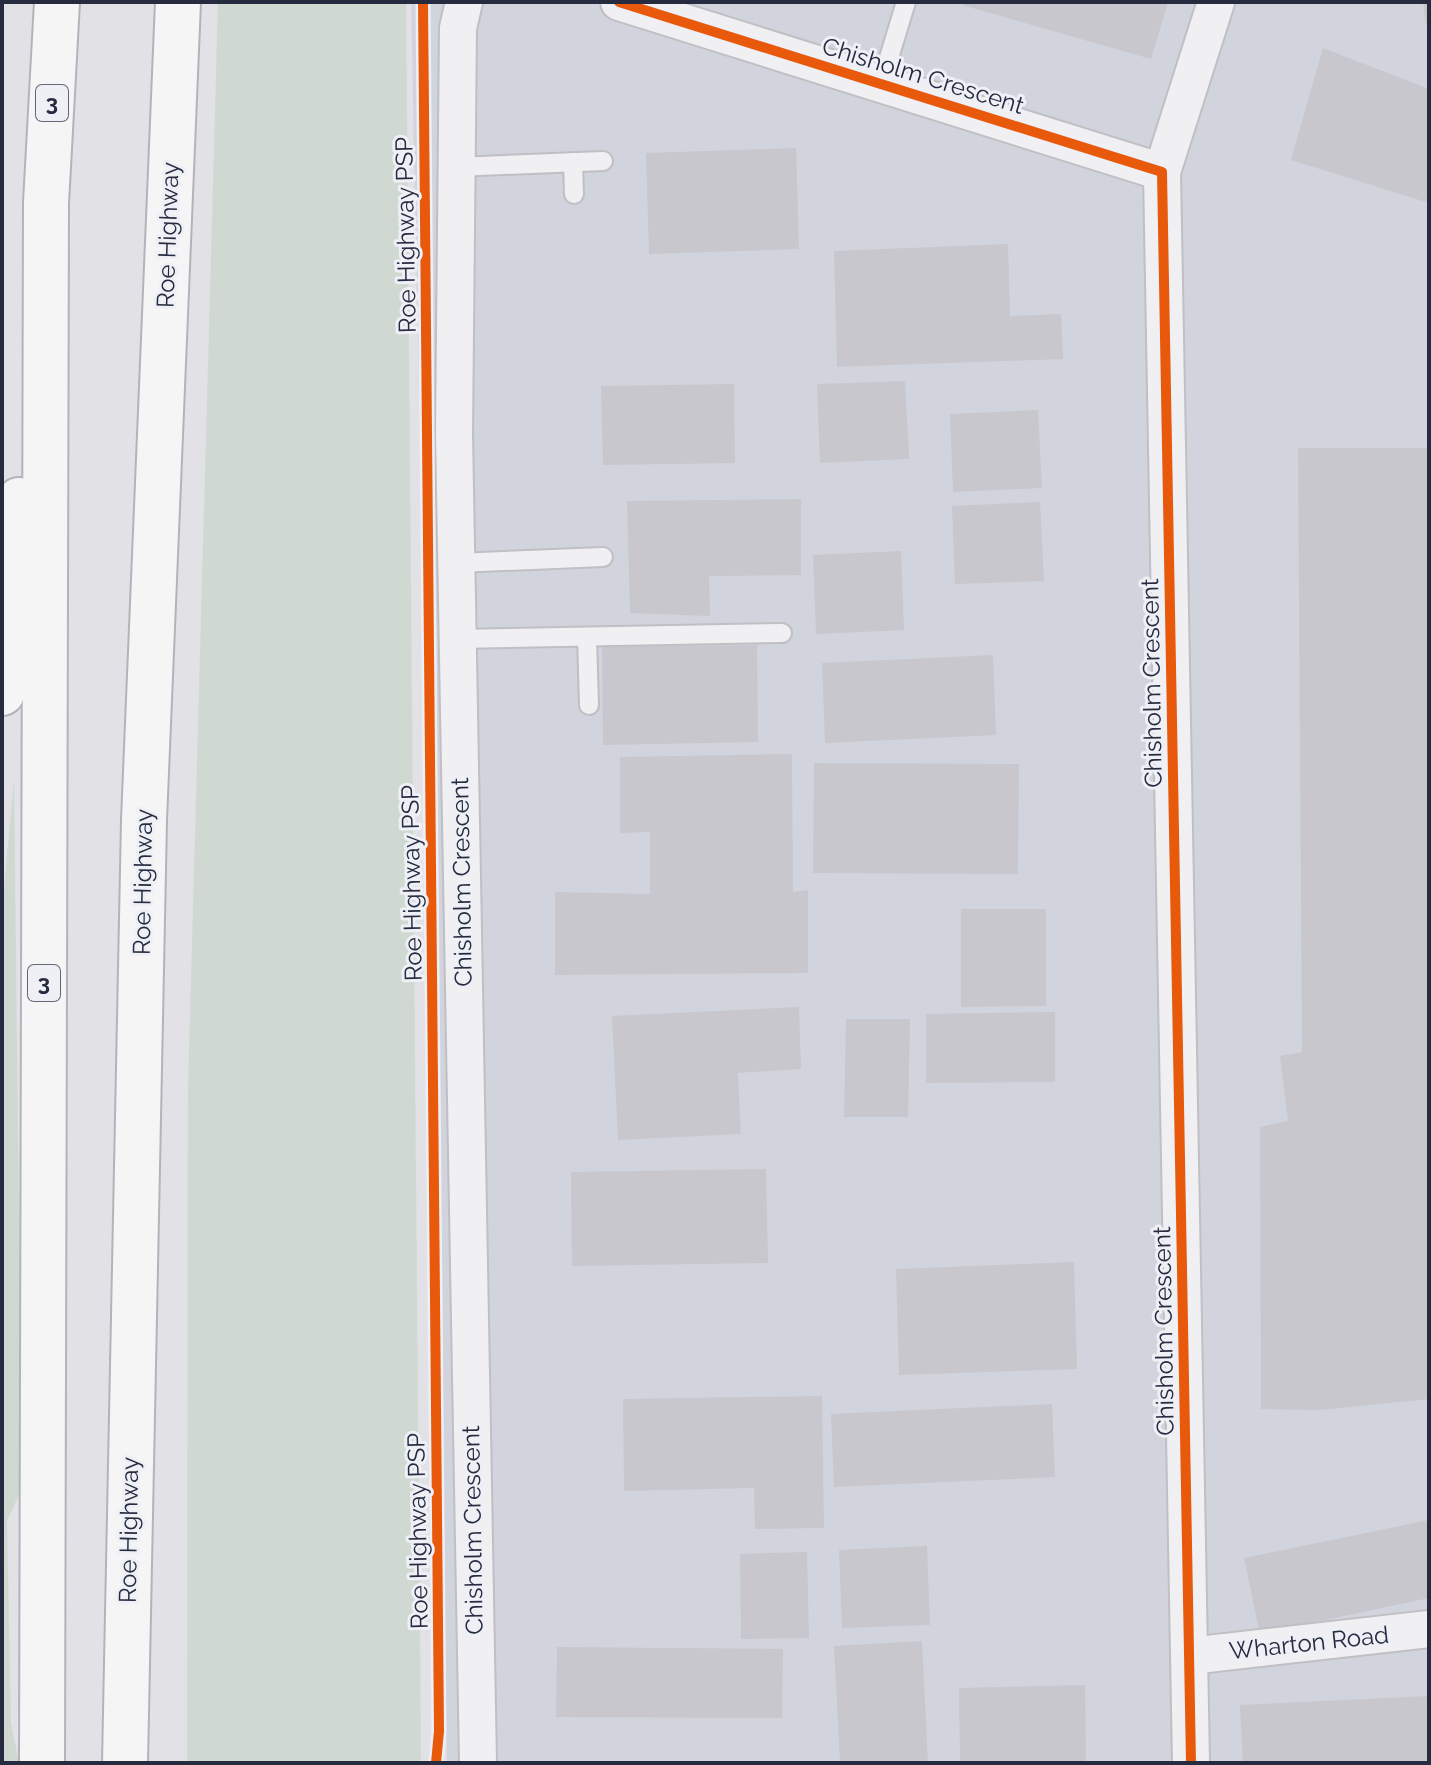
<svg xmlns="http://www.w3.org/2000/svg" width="1431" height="1765" font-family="Raleway,sans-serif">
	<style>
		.built { fill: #d2d4dd }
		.green { fill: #cfd9d1 }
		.building { fill: #c7c7cd }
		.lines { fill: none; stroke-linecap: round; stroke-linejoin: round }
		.service-casing { stroke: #bfbfc4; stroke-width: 22 }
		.minor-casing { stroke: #bfbfc4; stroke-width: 40 }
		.motorway-casing { stroke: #b3b4bb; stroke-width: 48 }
		.service { stroke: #f0f0f3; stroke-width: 18 }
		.minor { stroke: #f0f0f3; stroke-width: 36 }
		.motorway { stroke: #f5f5f6; stroke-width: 44 }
		.cycleway-casing { stroke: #eef0f6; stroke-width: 15 }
		.cycleway { stroke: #e8590c; stroke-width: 10 }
		.labels { text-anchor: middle; stroke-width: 6; stroke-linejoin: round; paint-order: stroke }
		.shield { fill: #eef0f6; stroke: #626677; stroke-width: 2 }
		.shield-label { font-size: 22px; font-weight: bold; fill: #262b40 }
		.street-label { font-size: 24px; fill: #262b40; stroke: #eef0f6 }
	</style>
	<rect width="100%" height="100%" fill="#e1e1e6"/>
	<!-- built -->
	<polygon class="built" points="411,2 1429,2 1429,1763 447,1763"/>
	<!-- green -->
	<g class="green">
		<polygon points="218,2 406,2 421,1763 187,1763 188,1089"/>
		<polygon points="14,779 22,1488 7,1521 11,1723 19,1763 2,1762 2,910"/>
	</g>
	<!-- building -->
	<g class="building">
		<polygon points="963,2 1168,2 1151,59 962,5"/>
		<polygon points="1423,2 1429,2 1429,31 1427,31"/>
		<polygon points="1323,48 1429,89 1429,203 1291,160"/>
		<polygon points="796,148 799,249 649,254 646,153"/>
		<polygon points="1008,244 1010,316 1061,314 1063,359 837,367 834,251"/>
		<polygon points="905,381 909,459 820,463 817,384"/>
		<polygon points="734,384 735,463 603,465 601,386"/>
		<polygon points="1038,410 1042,488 953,492 950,414"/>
		<polygon points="1298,448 1429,448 1429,1399 1319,1410 1261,1409 1260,1127 1288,1121 1280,1056 1302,1052"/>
		<polygon points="801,499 801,575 709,576 710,616 630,613 627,501"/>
		<polygon points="1040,502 1044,581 955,584 952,506"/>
		<polygon points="901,551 904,630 816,634 813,555"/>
		<polygon points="757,645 758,742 603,745 602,647"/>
		<polygon points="993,655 996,735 825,743 822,663"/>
		<polygon points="792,754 793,892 808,890 808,973 555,975 555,892 650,894 650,832 620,833 620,757"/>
		<polygon points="814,763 1019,764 1018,874 813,873"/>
		<polygon points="961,909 1046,909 1046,1006 961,1007"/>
		<polygon points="799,1007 801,1069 738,1073 741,1134 618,1140 612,1016"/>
		<polygon points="1055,1012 1055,1082 926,1083 926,1014"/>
		<polygon points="846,1019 910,1019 908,1117 844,1117"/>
		<polygon points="766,1169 768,1263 572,1266 571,1172"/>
		<polygon points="1074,1262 1077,1369 899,1375 896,1269"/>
		<polygon points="822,1396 824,1528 755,1529 754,1488 624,1491 623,1399"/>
		<polygon points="1052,1404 1055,1477 834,1487 831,1414"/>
		<polygon points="1429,1520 1429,1598 1260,1634 1244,1558"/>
		<polygon points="927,1546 930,1625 842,1628 839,1550"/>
		<polygon points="807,1552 809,1638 741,1639 740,1554"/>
		<polygon points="922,1641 928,1763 840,1763 834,1646"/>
		<polygon points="557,1647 783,1649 782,1718 556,1717"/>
		<polygon points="1085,1685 1086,1763 960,1763 959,1688"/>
		<polygon points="1429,1696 1429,1763 1243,1763 1240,1705"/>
	</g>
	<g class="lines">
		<!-- service casing -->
		<g class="service-casing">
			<g id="service">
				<polyline points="881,84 906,2"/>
				<polyline points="573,162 574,194"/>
				<polyline points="456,167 603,161"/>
				<polyline points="456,563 603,557"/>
				<polyline points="587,637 589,705"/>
				<polyline points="457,639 782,633"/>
			</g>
		</g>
		<!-- minor casing -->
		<g class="minor-casing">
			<g id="minor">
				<polyline points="464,2 458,28 454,434 478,1763"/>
				<polyline points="619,2 1162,172 1191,1763"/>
				<polyline points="1162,172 1216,2"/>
				<polyline points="1190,1656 1429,1629"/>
			</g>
		</g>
		<!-- motorway casing -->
		<g class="motorway-casing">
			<g id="motorway">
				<polyline points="2,693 19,500"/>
				<polyline points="42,1763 46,203 57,2"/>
				<polyline points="125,1763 144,820 178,2"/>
			</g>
		</g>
		<!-- service -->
		<use href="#service" class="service"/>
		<!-- minor -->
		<use href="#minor" class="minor"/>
		<!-- motorway -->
		<use href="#motorway" class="motorway"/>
		<!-- cycleway casing -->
		<g class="cycleway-casing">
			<g id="cycleway">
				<polyline points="423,2 439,1731 436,1763"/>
				<polyline points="619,2 1162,172 1191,1763"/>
			</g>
		</g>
		<!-- cycleway -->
		<use href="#cycleway" class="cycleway"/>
	</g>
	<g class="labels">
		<!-- shield labels -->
		<g class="shield">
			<rect x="36" y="85" width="32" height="36" rx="6"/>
			<rect x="28" y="965" width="32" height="36" rx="6"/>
		</g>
		<g class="shield-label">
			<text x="52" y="111">3</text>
			<text x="44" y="991">3</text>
		</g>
		<!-- street labels -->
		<g class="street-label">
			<text transform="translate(923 76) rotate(17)" y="8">Chisholm Crescent</text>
			<text transform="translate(168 235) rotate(-88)" y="8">Roe Highway</text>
			<text transform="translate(406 235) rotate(-91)" y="8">Roe Highway PSP</text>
			<text transform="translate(1152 683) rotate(-91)" y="8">Chisholm Crescent</text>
			<text transform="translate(143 882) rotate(-89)" y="8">Roe Highway</text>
			<text transform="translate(462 882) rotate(-91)" y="8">Chisholm Crescent</text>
			<text transform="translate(412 883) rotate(-91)" y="8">Roe Highway PSP</text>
			<text transform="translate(1164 1331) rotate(-91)" y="8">Chisholm Crescent</text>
			<text transform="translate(129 1530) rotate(-89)" y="8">Roe Highway</text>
			<text transform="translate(473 1530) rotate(-91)" y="8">Chisholm Crescent</text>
			<text transform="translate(418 1531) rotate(-91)" y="8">Roe Highway PSP</text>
			<text transform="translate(1309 1643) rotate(-6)" y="8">Wharton Road</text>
		</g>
	</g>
	<!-- border -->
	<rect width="1431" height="1765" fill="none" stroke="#262b40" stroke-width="8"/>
</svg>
